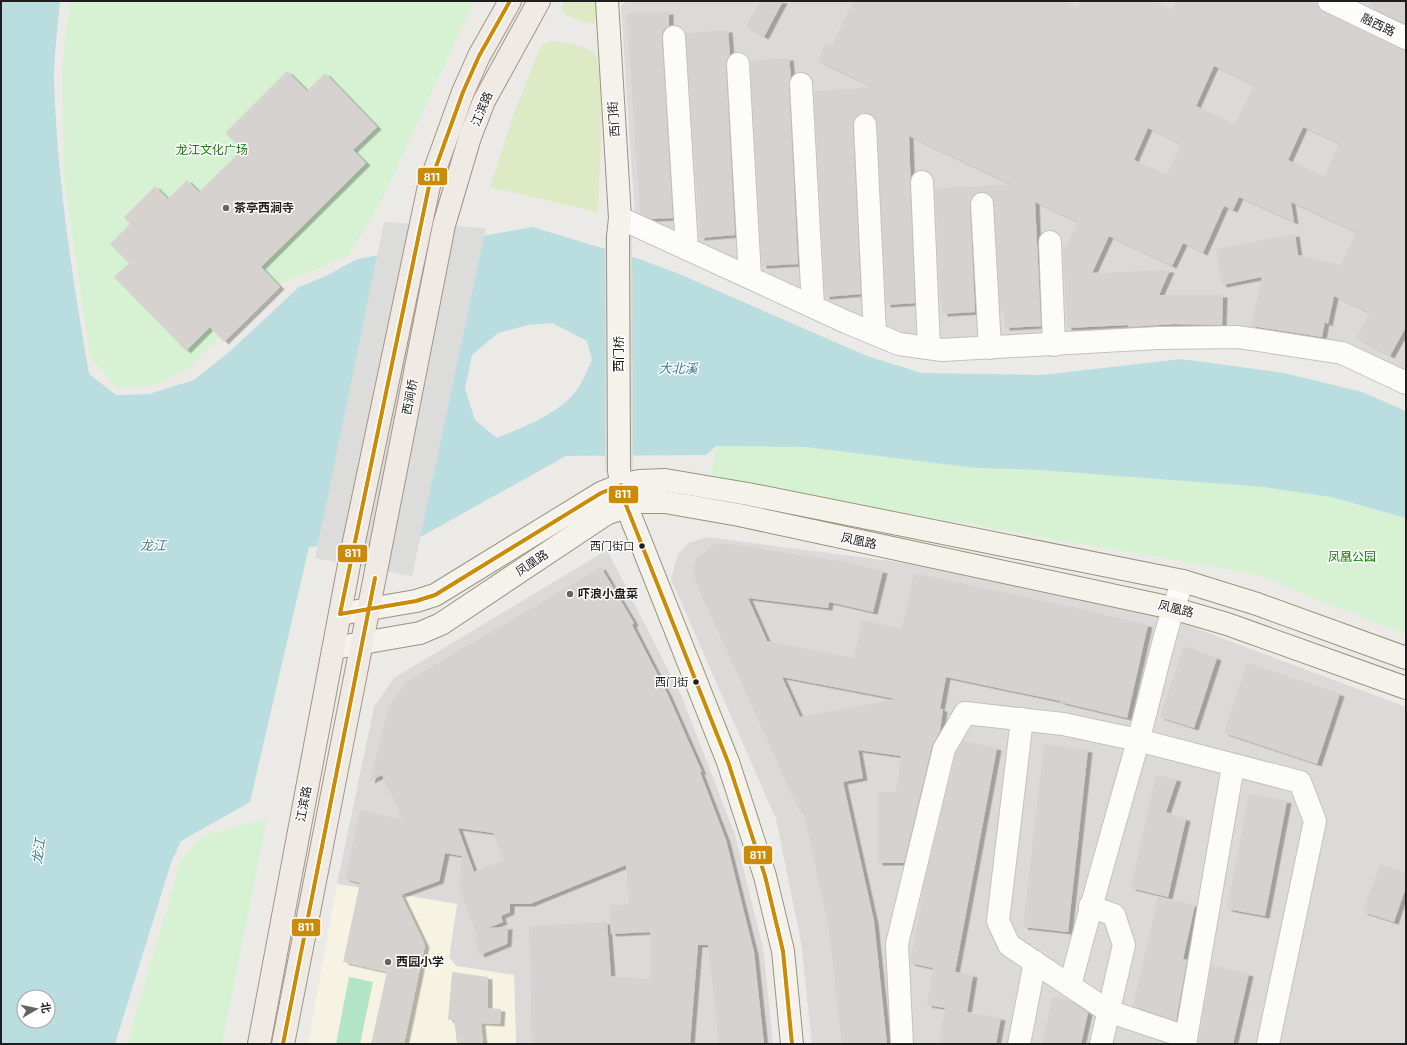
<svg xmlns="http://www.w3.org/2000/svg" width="1407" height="1045" font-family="'Exo 2','Noto Sans SC',sans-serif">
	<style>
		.residential { fill: #dbdad8 }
		.education { fill: #f6f3e2 }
		.grass { fill: #ddeac5 }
		.park { fill: #d6f2d2 }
		.pitch { fill: #b2e4c8 }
		.water { fill: #badde0; fill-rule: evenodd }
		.pier { fill: #dcdcda }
		.building { fill: #d5d2cf; fill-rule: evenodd; filter: url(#shadow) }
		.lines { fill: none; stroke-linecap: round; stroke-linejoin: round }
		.street-casing { stroke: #c3c2c1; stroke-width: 24 }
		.secondary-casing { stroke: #97957e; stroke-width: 24 }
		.primary-casing { stroke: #a39483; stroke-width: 24 }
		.street { stroke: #fcfcfb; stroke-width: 22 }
		.secondary { stroke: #f4f2ea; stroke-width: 22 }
		.primary { stroke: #f0eae4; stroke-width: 22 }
		.bus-1-casing { stroke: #fff; stroke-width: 7 }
		.bus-1 { stroke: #cc8b06; stroke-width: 4 }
		.poi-dot { fill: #666564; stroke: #fff; stroke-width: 1.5 }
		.bus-dot { fill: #1e1e1e; stroke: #fff; stroke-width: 1.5 }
		.labels { text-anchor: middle; stroke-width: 3; stroke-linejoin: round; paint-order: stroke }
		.bus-label { font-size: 11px; fill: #1e1e1e; stroke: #fff; text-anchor: end }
		.street-label { font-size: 12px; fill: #1e1e1e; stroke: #fff }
		.park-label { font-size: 12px; fill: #107d0b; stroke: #fff }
		.poi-label { font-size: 12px; font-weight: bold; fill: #1e1e1e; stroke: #fff; text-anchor: start }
		.water-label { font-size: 13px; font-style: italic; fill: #417796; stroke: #fff }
		.line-badge { stroke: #fff; stroke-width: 1.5 }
		.badge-label { font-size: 11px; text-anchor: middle; font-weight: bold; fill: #fff }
	</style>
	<defs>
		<filter id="shadow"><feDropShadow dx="4.5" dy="2.5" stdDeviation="0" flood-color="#0004"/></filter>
	</defs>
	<rect width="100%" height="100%" fill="#eceae7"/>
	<!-- residential -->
	<g class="residential">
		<polygon points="627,1 1406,1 1406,394 1331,360 1266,351 1188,346 941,357 636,234 621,6"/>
		<polygon points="707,537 936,567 1160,615 1406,707 1406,1044 812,1044 801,942 776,819 671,579 678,554 689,543"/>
		<polygon points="607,550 682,697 735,835 763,948 773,1044 516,1044 514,975 456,966 449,957 457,904 337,884 374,707 394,678"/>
	</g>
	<!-- education -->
	<polygon class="education" points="337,884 457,904 449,957 456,966 514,975 516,1044 308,1044"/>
	<!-- grass -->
	<g class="grass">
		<path d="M565,1H596L597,19L594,23L590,24C581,20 564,18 561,8Z"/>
		<path d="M552,41C563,41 587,46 595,54C606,66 599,189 598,212L490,187L514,113L539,51L543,44Z"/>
	</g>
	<!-- park -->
	<g class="park">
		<polygon points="70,1 474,1 381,202 347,257 265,290 189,368 155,385 118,388 90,357 64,178 62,67"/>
		<polygon points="716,446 806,447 976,468 1039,470 1264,487 1331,497 1406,518 1406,635 1255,574 792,493 710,482"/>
		<polygon points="267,819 222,1044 127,1044 181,860 202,836"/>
	</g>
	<!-- pitch -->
	<polygon class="pitch" points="349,977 373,982 360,1044 336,1044"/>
	<!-- water -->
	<path class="water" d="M1,1H60C58,27 54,54 54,79C57,178 72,276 89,374L116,395L149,394L194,380L229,352L299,287L326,276L357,259L532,227L639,259L677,273L867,356L922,373L1042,375L1181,359L1284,373L1362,392L1406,411V518L1331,497L1264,487L1039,470L976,468L806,447L716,446L706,455L566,456L422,536L309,547L250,802L181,841L171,863L115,1044H1ZM552,323L587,341L592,360C587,370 583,382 576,391C557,415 525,426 497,438L475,420L465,389L472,355L498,333L529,325ZM24,997H48V1021H24Z"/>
	<!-- pier -->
	<g class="pier">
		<polygon points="384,222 486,228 412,576 315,558"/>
		<polygon points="605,236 632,237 633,471 605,471"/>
	</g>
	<!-- building -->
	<g class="building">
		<polygon points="760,1 783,1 764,37 746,27"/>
		<path d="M853,1H1062L1078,8L1081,1H1153L1172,10L1176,1H1310L1317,4L1324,12L1406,50V327L1390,356L1356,338L1370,313L1334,296L1328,324L1325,322L1322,337L1251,326L1262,277L1222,285L1216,249L1295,234L1298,255L1341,265L1356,232L1291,202L1294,222L1239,197L1233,210L1224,206L1203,253L1183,243L1172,266L1109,236L1092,273L1170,270L1159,295H1223L1222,325L1175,324L1128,327V325L1067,328L1063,247H1066L1078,222L1035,202L1041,326L1005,328L1004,310L1000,311L994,203L992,197L987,193L982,192L975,194L971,199L970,205L975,312L943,314L942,302H940L935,189L1010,184L909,136L915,303L886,305L877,124L875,118L871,114L865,113L858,115L854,120L853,126L861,294L825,297L814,91L873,87L818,61L826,43L832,46ZM1214,66L1254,85L1235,125L1196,106ZM1303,127L1339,143L1324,177L1288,160ZM1148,128L1181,144L1167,175L1134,160Z"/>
		<polygon points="1371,1 1406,1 1406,24 1369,6"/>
		<polygon points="669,12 669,26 663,31 662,38 673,218 652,219 640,214 627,14"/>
		<polygon points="728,30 730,55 726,65 735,235 700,238 685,33"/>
		<polygon points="789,58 791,77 789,85 798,264 762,266 750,61"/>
		<polygon points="287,71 307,91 325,73 377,127 353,150 366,163 261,267 280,287 224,342 210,327 186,351 114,277 129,263 110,244 130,224 124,217 155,186 168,199 187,180 199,192 242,150 225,133"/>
		<path d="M716,544H729L840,561L883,571L873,612L829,602L828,608L748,598L767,641L854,658L862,620L902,629L914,573L1071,607L1148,625L1127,718L1060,702V701L946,677L940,709H943L940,731L932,746L904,863H878V792H896L901,756L858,750L863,778L843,782L874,921L887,1044H842L829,929L803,809L799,810L698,587L694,576V566L697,558ZM782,677L896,699L800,717Z"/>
		<path d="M601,567L634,623L632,625L668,695L702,772H700L726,840L754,952L764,1044H719L708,945H698L690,1044H535L532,1038L529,926L607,922L611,976L650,979V932L611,934L609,905L629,904L626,865L530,904H510V912L501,916L503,922L488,928L508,927L507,944L480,955L474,939L478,937L459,889L462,856L445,853L439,881L401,895L425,945L404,1044H371L387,972L343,962L360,883L345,879L360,810L403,820L382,775L370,781L389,706L406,682ZM458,828L493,833L504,860L474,872Z"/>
		<polygon points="1184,646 1217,658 1194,728 1160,717"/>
		<polygon points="1247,663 1340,694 1317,764 1224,733"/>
		<polygon points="963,741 997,748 955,972 973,975 967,1012 1001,1018 996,1044 939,1044 945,1008 927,1005 933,968 910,963 926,876 956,754"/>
		<polygon points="1044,744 1088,750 1068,932 1023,927"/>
		<polygon points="1156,775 1177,779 1166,812 1186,819 1168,897 1131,888"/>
		<polygon points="1249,794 1287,801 1265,916 1227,909"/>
		<polygon points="1380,864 1406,873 1406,887 1394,922 1363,912"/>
		<polygon points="1158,897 1195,905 1183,959 1187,960 1176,1021 1133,1006"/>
		<polygon points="1211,965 1249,974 1233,1044 1198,1044"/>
		<polygon points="452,972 488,977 488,1008 501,1009 500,1024 481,1023 483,1044 457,1044 454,1020 448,1020"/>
		<polygon points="1053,996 1069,1000 1088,1013 1081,1044 1042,1044"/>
	</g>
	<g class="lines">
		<!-- street casing -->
		<g class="street-casing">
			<g id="street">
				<polyline points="1329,1 1406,38"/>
				<polyline points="674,37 687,249"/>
				<polyline points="738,64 750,277"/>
				<polyline points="801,84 813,306"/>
				<polyline points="865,125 875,334"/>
				<polyline points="922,182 929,348"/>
				<polyline points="982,204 990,348"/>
				<polyline points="620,218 846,322 899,344 942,350 1158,338 1238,337 1342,353 1406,383"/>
				<polyline points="1050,242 1054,345"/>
				<polyline points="1022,719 998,921 1009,945 1108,1011 1186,1037"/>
				<polyline points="1090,906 1114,915 1124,945 1101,1044"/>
				<path d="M1070,986C1091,904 1115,823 1138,741C1153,688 1163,633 1183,581"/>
				<polyline points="902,1044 897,944 944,749 965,713 1063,724 1138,740 1300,782 1315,821 1268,1044"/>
				<polyline points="1019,1044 1035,962"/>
				<polyline points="1185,1044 1233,766"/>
			</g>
		</g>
		<!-- secondary casing -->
		<g class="secondary-casing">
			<g id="secondary">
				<polyline points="607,1 620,218 618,237 619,471 626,505 728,762 765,876 783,951 792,1044"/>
				<polyline points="340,614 416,601 435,595 601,493 621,485 639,481 665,480 748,494 1183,581 1257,604 1406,658"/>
				<polyline points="334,648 420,633 441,624 606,514 640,502 665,502 739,515 1172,608 1227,624 1406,688"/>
			</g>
		</g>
		<!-- primary casing -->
		<g class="primary-casing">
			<g id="primary">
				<polyline points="259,1044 349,565 429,186 463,92 479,56 510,1"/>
				<polyline points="283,1044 444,225 470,137 484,101 539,1"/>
			</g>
		</g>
		<!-- street -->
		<use href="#street" class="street"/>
		<!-- secondary -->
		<use href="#secondary" class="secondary"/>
		<!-- primary -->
		<use href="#primary" class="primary"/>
		<!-- bus-1 casing -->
		<g class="bus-1-casing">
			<g id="bus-1">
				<polyline points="510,1 479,56 463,92 429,186 340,614 416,601 435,595 601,493 621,485 626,505 728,762 765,876 783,951 792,1044"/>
				<polyline points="283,1044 375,578"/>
			</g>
		</g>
		<!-- bus-1 -->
		<use href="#bus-1" class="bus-1"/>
	</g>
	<!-- markers -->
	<g class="poi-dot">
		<circle cx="226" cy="208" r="4"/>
		<circle cx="570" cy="594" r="4"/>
		<circle cx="388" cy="962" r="4"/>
	</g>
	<g class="bus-dot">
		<circle cx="642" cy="546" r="3.5"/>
		<circle cx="696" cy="682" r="3.5"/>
	</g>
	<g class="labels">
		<!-- bus labels -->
		<g class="bus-label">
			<text x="634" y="550">西门街口</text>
			<text x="688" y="686">西门街</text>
		</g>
		<!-- street labels -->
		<g class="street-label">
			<text transform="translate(1378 25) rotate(26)" y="4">融西路</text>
			<text transform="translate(482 109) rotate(-67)" y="4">江滨路</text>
			<text transform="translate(614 119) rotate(-94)" y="4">西门街</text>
			<text transform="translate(619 354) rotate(-90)" y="4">西门桥</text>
			<text transform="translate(410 397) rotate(-79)" y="4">西涧桥</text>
			<text transform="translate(859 541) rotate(12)" y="4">凤凰路</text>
			<text transform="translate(532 563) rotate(-34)" y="4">凤凰路</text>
			<text transform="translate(1176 609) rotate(14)" y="4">凤凰路</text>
			<text transform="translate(304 804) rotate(-79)" y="4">江滨路</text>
		</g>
		<!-- park labels -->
		<g class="park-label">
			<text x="212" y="154">龙江文化广场</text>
			<text x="1352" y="561">凤凰公园</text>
		</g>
		<!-- poi labels -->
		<g class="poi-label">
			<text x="234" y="212">茶亭西涧寺</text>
			<text x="578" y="598">吓浪小盘菜</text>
			<text x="396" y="966">西园小学</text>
		</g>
		<!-- water labels -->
		<g class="water-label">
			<text x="678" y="373">大北溪</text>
			<text x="153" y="550">龙江</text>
			<text transform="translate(38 851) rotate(-82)" y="5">龙江</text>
		</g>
	</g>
	<g class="line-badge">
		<rect x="417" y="167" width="31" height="19" rx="4" fill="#cc8b06"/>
		<rect x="608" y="485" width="31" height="19" rx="4" fill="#cc8b06"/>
		<rect x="337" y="544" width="31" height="19" rx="4" fill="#cc8b06"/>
		<rect x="743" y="845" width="30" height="20" rx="4" fill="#cc8b06"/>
		<rect x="291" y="918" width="30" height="19" rx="4" fill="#cc8b06"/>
	</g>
	<g class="badge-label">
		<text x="432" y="181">811</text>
		<text x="623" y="498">811</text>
		<text x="353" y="557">811</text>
		<text x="758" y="859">811</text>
		<text x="306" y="931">811</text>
	</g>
	<!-- border -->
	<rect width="1407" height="1045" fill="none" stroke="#1e1e1e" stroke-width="4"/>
	<!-- north arrow -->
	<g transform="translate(36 1009) rotate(81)"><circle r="19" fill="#ffffff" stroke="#a5a5a5"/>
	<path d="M0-3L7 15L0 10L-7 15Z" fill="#666564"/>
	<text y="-6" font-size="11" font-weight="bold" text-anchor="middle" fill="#1e1e1e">北</text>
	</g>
</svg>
